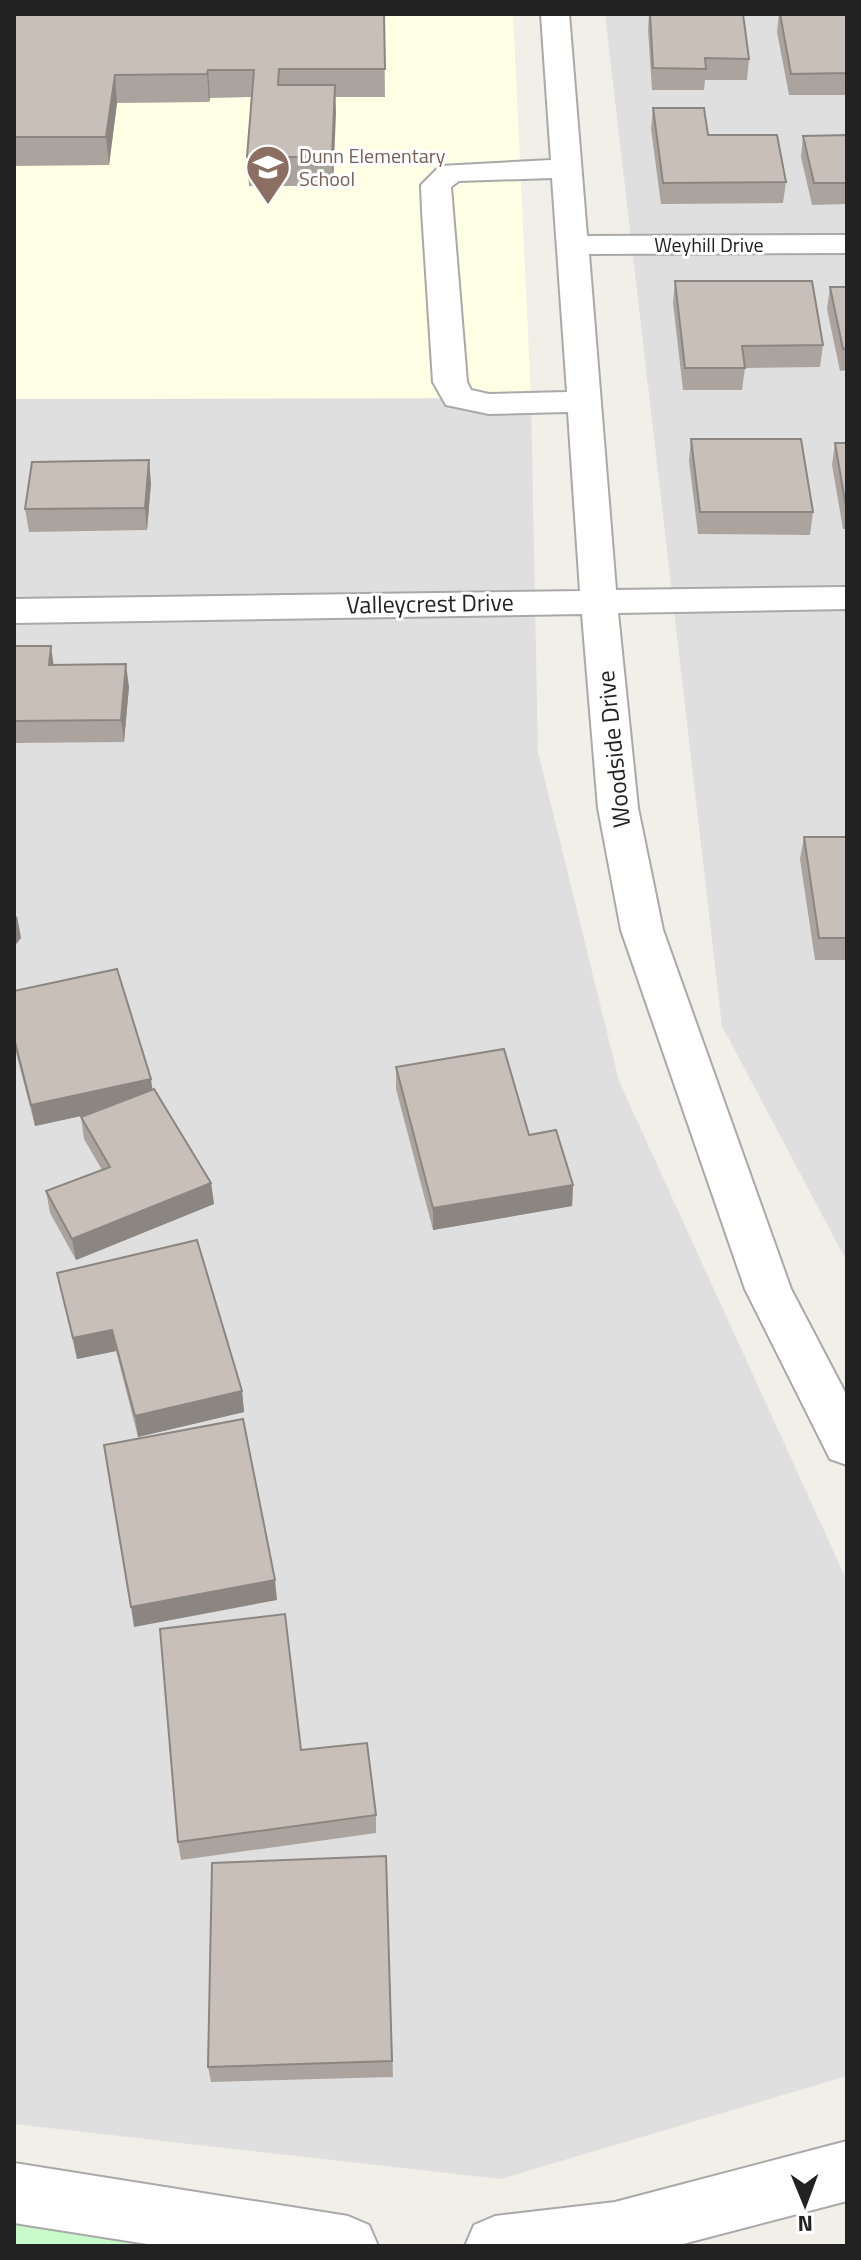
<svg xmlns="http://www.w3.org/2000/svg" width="861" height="2260" font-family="'Titillium Web',sans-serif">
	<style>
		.residential { fill: #e0dfdf }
		.education { fill: #ffffe5 }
		.park { fill: #c8facc }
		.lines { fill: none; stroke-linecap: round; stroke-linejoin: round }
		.minor-casing { stroke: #a9a9a9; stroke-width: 4 }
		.minor { fill: #fff; fill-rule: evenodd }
		.wall { fill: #aba49e }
		.shaded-wall { fill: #8b8681 }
		.building { fill: #c7bfb8; stroke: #8b8681; stroke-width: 2 }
		.labels { text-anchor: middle; stroke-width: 6; stroke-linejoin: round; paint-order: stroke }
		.far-education-label { font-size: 20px; fill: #785e54; stroke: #fff; text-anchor: start }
		.far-street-label { font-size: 20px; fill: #222; stroke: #fff }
		.street-label { font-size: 24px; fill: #222; stroke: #fff }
	</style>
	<rect width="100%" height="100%" fill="#f2efe9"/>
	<!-- residential -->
	<g class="residential">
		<polygon points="605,14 847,14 847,1262 722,1026"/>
		<polygon points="531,398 538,752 619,1081 847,1581 847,2076 500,2179 14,2124 14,399"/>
	</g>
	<!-- education -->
	<polygon class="education" points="14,14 513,14 531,398 14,399"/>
	<!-- park -->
	<polygon class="park" points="14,2212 143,2246 14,2246"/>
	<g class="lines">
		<!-- minor casing -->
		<g class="minor-casing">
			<g id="minor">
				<path d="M541,14H569L587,236L847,235V253L589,254L616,590L847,587V609L618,613L638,808L663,930L791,1289L847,1396V1465L830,1459L745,1289L621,930L598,808L582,614L14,623V599L580,591L568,412L489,414L446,405L433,382L422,211L421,185L440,166L551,160ZM552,178L567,392L489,394L471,390L467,382L451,187L459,181Z"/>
				<polygon points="847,2141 847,2201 675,2246 465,2246 474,2225 495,2216 615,2202"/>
				<polygon points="14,2163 348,2216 369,2225 378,2246 160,2246 14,2223"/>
			</g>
		</g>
		<!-- minor -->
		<use href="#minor" class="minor"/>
	</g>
	<!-- wall -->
	<g class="wall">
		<polygon points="14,14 384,14 385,97 335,97 333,186 249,186 247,157 251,97 210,98 209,102 117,103 109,165 14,166"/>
		<polygon points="649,14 743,14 749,59 747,80 705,80 704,90 652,90 648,30"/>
		<polygon points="779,14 847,14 847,95 789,95 777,32"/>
		<polygon points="653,108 708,135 786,182 783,203 661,204 651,129"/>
		<polygon points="847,135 847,204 812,205 801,157 803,136"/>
		<polygon points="675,281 823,345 820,367 745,368 742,390 683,390 673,303"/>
		<polygon points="830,287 847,287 847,370 840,371 827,309"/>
		<polygon points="691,439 813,512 810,535 698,534 689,461"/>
		<polygon points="835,443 847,443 847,529 843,529 832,465"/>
		<polygon points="151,483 147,530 29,532 25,509"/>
		<polygon points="14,646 54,665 129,687 124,742 14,743"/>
		<polygon points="804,837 847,837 847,960 815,960 800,859"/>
		<polygon points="14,991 152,1090 211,1183 214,1204 76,1260 50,1213 46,1191 102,1170 84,1139 81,1117 86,1115 35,1126 14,1045"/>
		<polygon points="396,1067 529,1135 573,1185 572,1206 433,1230 396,1089"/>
		<polygon points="57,1273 242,1391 244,1412 138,1437 116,1351 77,1359"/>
		<polygon points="301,1750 376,1815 376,1833 181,1860 178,1842"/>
		<polygon points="386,1856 393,2077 211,2082 208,2067"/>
	</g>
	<!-- shaded-wall -->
	<g class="shaded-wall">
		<polygon points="208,70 210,98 209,102 207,74"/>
		<polygon points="115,75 117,103 109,165 106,137"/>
		<polygon points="335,85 336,113 333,186 332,157"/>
		<polygon points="149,460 151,483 147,530 145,508"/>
		<polygon points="51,646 54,668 49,665"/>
		<polygon points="126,664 129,687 124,742 121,720"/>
		<polygon points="17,916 21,938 14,947 14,920"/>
		<polygon points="151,1079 154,1100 35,1126 31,1105"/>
		<polygon points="211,1183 214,1204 76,1260 72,1239"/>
		<polygon points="573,1185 572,1206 433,1230 433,1208"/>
		<polygon points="112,1330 116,1351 77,1359 73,1338"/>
		<polygon points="242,1391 244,1412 138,1437 135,1416"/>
		<polygon points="275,1580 277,1600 134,1627 131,1607"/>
	</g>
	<!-- building -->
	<g class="building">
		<polygon points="14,14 384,14 385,69 279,69 278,85 335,85 332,157 247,157 254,70 208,70 207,74 115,75 106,137 14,137"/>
		<polygon points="650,14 743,14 749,59 705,58 706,69 653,68"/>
		<polygon points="780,14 847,14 847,73 791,74"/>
		<polygon points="653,108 704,108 708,135 777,135 786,182 663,183"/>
		<polygon points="847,135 847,183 814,183 803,136"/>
		<polygon points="675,281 812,281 823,345 742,346 745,368 685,368"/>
		<polygon points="830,287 847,287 847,348 843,349"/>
		<polygon points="691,439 801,439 813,512 700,512"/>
		<polygon points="835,443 847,443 847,507 846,507"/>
		<polygon points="149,460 145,508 25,509 32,462"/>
		<polygon points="14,646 51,646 49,665 126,664 121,720 14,721"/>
		<polygon points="804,837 847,837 847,938 819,938"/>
		<polygon points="117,969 151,1079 31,1105 14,1038 14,991"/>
		<polygon points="504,1049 529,1135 556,1130 573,1185 433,1208 396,1067"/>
		<polygon points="154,1089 211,1183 72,1239 46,1191 110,1167 81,1117"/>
		<polygon points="197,1240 242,1391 135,1416 112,1330 73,1338 57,1273"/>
		<polygon points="243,1419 275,1580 131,1607 104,1445"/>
		<polygon points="285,1614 301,1750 367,1743 376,1815 178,1842 160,1629"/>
		<polygon points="386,1856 392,2061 208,2067 212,1863"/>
	</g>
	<!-- icons -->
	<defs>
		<g id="school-pin" transform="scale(2.3)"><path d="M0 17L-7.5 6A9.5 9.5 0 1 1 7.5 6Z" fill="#8d6e63" stroke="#fff"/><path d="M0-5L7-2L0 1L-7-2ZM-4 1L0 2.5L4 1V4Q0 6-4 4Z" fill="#fff"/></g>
	</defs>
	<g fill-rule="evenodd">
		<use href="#school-pin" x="268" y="167"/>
	</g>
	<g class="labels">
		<!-- far-education labels -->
		<g class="far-education-label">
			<text x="299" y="163">Dunn Elementary<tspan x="299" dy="23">School</tspan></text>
		</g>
		<!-- far-street labels -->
		<g class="far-street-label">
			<text x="709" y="252">Weyhill Drive</text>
		</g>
		<!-- street labels -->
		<g class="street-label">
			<text transform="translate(430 604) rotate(-1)" y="8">Valleycrest Drive</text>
			<text transform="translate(614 749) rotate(-96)" y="8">Woodside Drive</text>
		</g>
	</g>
	<!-- border -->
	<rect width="861" height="2260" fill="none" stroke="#222222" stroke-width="32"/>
	<!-- north arrow -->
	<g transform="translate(805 2204) rotate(179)" stroke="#ffffff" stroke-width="6" paint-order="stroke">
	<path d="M0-6L14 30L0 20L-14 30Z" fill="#222222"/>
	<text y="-12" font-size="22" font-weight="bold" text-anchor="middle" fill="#222222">N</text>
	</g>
</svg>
